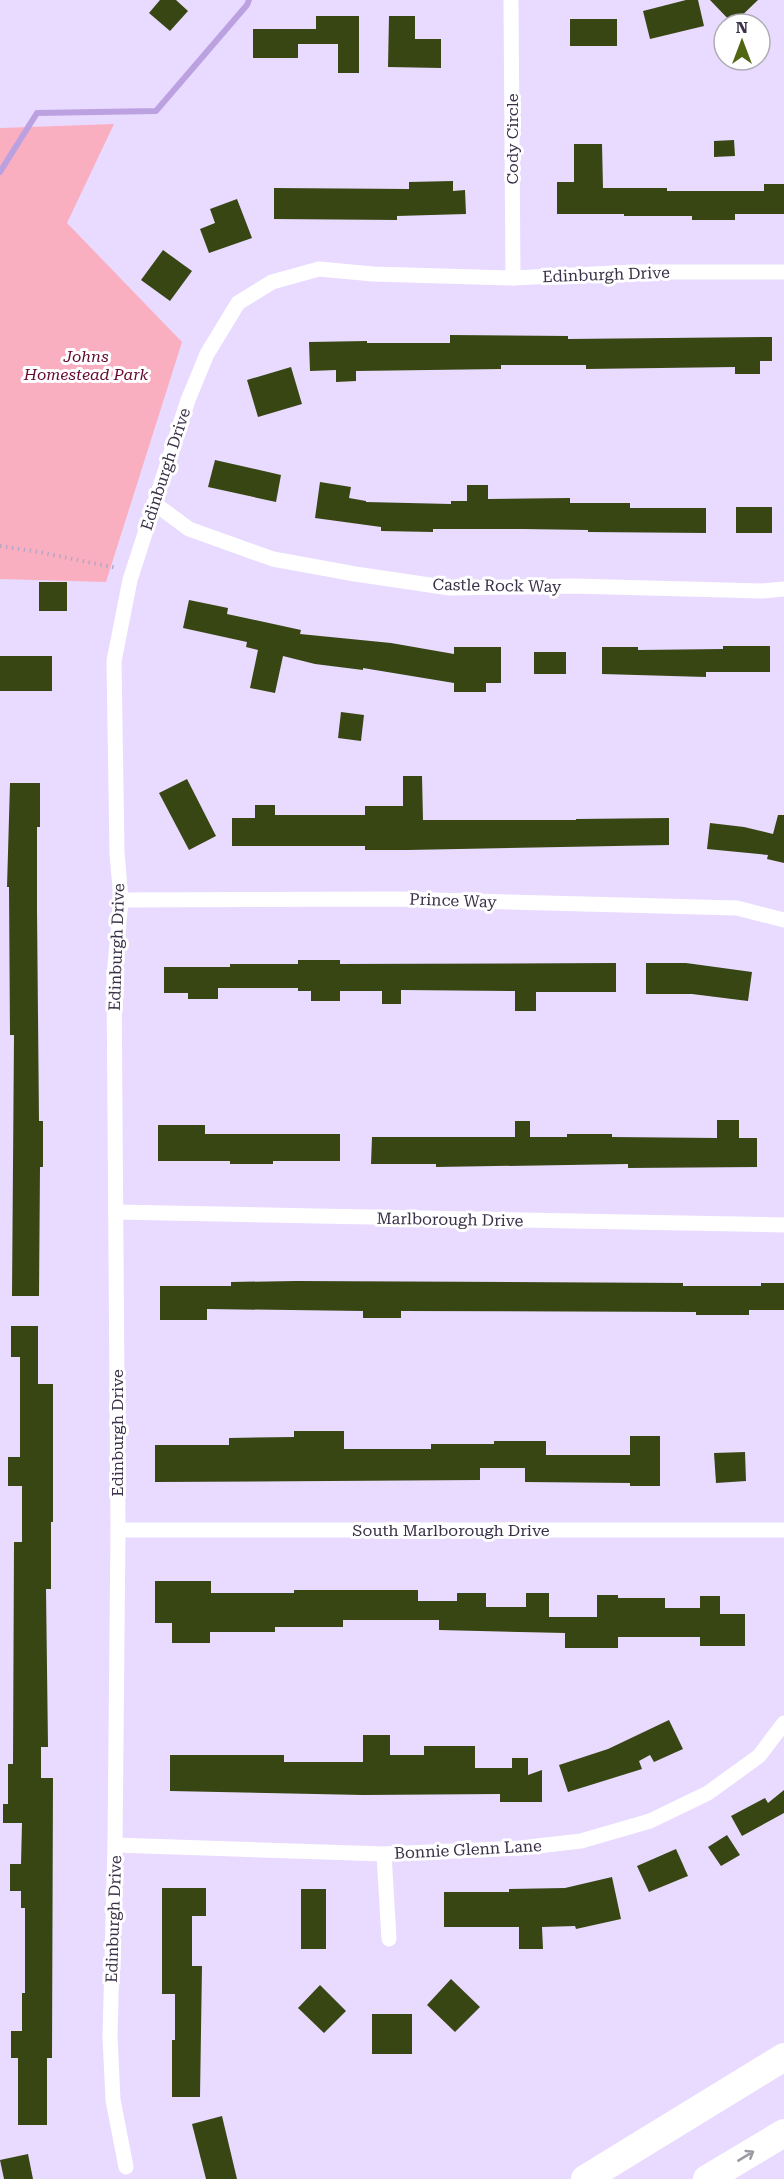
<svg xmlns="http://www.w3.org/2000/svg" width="784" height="2179" font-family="'Roboto Serif',serif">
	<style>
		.green { fill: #faafc0 }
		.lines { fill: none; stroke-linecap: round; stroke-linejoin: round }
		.stream { stroke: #bca1e1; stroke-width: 6 }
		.building { fill: #384613 }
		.path { stroke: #b4a7c7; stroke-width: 4; stroke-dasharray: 1.5 4.5; stroke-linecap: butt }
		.minor { stroke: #fff; stroke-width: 15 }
		.motorway { stroke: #fff; stroke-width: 28 }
		.oneway { stroke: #9c98a4 }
		.labels { text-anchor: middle; stroke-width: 6; stroke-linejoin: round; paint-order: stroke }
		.street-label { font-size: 16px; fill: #3a3048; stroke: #fff }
		.park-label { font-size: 16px; font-style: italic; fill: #64092f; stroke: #fff }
	</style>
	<rect width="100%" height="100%" fill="#e9dbff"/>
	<!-- green -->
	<polygon class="green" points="114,124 67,223 182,342 106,582 0,579 0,128"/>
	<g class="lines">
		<!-- stream -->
		<polyline class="stream" points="0,172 37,113 156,111 247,5 249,0"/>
	</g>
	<!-- building -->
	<g class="building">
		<polygon points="160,0 176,0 188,11 170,31 149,13"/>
		<polygon points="686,0 698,0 704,26 650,39 643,11"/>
		<polygon points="710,0 758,0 733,24"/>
		<polygon points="316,16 359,16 359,73 338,73 338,44 298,44 298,58 253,58 253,29 316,29"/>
		<polygon points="389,16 415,16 415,39 441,39 441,68 388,67"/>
		<rect x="570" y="19" width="47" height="27"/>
		<polygon points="734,140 735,156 714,157 714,141"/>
		<polygon points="574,144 602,144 603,188 667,188 667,191 764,191 764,184 784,184 784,214 735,214 735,220 692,220 692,216 624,216 624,214 557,214 557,182 574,182"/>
		<polygon points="453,181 453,191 465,190 466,214 397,216 397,220 274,219 274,188 409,189 409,182"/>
		<polygon points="237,199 252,238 209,253 200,229 215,223 210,209"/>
		<polygon points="163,250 192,271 170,301 141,280"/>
		<polygon points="450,335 568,336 568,339 772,337 772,361 760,361 760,374 735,374 735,367 586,369 586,365 501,365 501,369 356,371 356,381 336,382 336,370 310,371 309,342 367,341 367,343 450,343"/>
		<polygon points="291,367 302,404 258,417 247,380"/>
		<polygon points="215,460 281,475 276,502 208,487"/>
		<polygon points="320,482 351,487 349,498 366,501 366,502 451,504 451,501 467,501 467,485 488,485 488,499 570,498 570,503 630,503 630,508 706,508 706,533 588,532 588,530 523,529 433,529 433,532 381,531 381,527 315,518"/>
		<rect x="736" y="507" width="36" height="26"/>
		<rect x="39" y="582" width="28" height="29"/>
		<polygon points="189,600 228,608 227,614 301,630 300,634 391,643 454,654 454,647 501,647 501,683 486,683 486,692 454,692 454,683 363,668 363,670 315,664 283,656 275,693 250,688 258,650 246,647 247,642 183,628"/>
		<polygon points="723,646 770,646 770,672 706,672 706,677 602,674 602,647 638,647 638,650 723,649"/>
		<rect x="534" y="652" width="32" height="22"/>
		<rect x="0" y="656" width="52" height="35"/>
		<polygon points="341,712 364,715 361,741 338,738"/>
		<polygon points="403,776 422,776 423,820 576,820 576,819 669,818 669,845 408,850 365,850 365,846 232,846 232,818 255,818 255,805 275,805 275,815 365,815 365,806 403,806"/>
		<polygon points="187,779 216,836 189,850 159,793"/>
		<polygon points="10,783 40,783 40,827 37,827 37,910 39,1121 43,1121 43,1167 40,1167 39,1296 12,1296 14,1035 10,1035 9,887 7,887"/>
		<polygon points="778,815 784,815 784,863 767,859 768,855 707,849 710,823 744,827 773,834"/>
		<polygon points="298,960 340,960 340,964 616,963 616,992 536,992 536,1011 515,1011 515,991 401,990 401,1004 382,1004 382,991 340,991 340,1001 311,1001 311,991 298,991 298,988 218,988 218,999 188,999 188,993 164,993 164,967 230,967 230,964 298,964"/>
		<polygon points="646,963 686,963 752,972 748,1001 692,994 646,994"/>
		<polygon points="717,1120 739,1120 739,1138 757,1138 757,1167 628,1168 628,1164 436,1167 436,1164 371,1164 372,1137 515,1137 515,1121 530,1121 530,1137 567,1137 567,1134 612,1134 612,1137 717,1138"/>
		<polygon points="158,1125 205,1125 205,1134 340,1134 340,1161 273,1161 273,1164 230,1164 230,1161 158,1161"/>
		<polygon points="296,1281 683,1283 683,1286 761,1286 761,1283 784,1283 784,1310 749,1310 749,1315 696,1315 696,1312 401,1311 401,1318 363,1318 363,1311 207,1309 207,1320 160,1320 160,1286 231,1286 231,1282"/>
		<polygon points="11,1326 38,1326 38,1384 53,1384 53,1522 51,1522 51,1589 46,1589 48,1747 41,1747 41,1778 53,1778 52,2058 47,2058 47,2125 18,2125 18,2058 11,2058 11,2031 22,2031 22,1993 25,1993 25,1908 21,1908 21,1891 10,1891 10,1864 21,1864 22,1823 3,1823 3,1804 8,1804 8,1764 13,1764 14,1542 22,1542 22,1486 8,1486 8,1457 20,1457 20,1357 11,1357"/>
		<polygon points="294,1431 344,1431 344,1449 431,1449 431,1444 494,1444 494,1441 546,1441 546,1455 630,1455 630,1436 660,1436 660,1486 630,1486 630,1483 525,1482 525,1468 480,1468 480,1480 155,1482 155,1445 229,1445 229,1438 294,1437"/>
		<polygon points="745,1452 746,1481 716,1483 714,1453"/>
		<polygon points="155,1581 211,1581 211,1593 294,1593 294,1590 418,1590 418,1601 457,1601 457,1593 486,1593 486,1607 526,1607 526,1593 549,1593 549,1617 597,1617 597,1595 618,1595 618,1598 665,1598 665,1608 700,1608 700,1596 720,1596 720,1614 745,1614 745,1646 700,1646 700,1637 618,1637 618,1648 565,1648 565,1633 439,1630 439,1620 343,1620 343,1627 275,1627 275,1632 210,1632 210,1643 172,1643 172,1623 155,1623"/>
		<polygon points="669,1720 683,1749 654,1762 650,1755 639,1761 642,1769 568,1792 559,1765 608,1749"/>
		<polygon points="363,1735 390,1735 390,1755 424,1755 424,1746 475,1746 475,1768 512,1768 512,1758 528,1758 528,1775 542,1770 542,1802 500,1802 500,1794 363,1795 170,1791 170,1755 284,1755 284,1762 363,1762"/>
		<polygon points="784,1790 784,1813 742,1836 731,1816 765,1798 768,1803"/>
		<polygon points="727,1835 740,1855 721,1866 708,1847"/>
		<polygon points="676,1849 688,1876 649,1892 637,1866"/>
		<polygon points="612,1877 621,1919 576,1929 575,1926 542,1927 543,1949 519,1949 519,1927 444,1927 444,1892 509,1892 509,1889 565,1888"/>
		<polygon points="162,1888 206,1888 206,1916 192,1916 192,1966 202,1966 200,2097 172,2097 172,2040 175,2040 175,1994 162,1994"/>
		<rect x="301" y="1889" width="25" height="60"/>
		<polygon points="451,1979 480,2007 455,2032 427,2005"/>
		<polygon points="320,1985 346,2011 324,2033 298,2008"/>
		<rect x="372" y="2014" width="40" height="40"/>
		<polygon points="222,2116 237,2179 206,2179 192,2124"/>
		<polygon points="28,2154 33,2179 4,2179 0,2160"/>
	</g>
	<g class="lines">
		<!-- path -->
		<polyline class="path" points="0,546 39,552 117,568"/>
		<!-- minor -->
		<g class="minor">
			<polyline points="511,0 513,278"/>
			<polyline points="154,503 189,529 273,559 355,574 450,588 573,586 762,591 784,589"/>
			<polyline points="121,900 398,899 737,908 784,920"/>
			<polyline points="116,1212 784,1225"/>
			<polyline points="118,1530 784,1530"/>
			<polyline points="115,1845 384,1854 520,1848 581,1841 650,1821 708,1793 759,1756 784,1723"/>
			<polyline points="384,1854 389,1939"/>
			<polyline points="126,2167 113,2100 110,2037 115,1845 118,1530 114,976 121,900 117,853 114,661 130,580 188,400 207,354 238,303 272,282 319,269 373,274 513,278 634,272 784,272"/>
		</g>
		<!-- motorway -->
		<g class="motorway">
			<polyline points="585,2179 784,2057"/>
			<polyline points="707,2179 784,2133"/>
		</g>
	</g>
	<!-- one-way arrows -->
	<defs><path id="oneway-shaft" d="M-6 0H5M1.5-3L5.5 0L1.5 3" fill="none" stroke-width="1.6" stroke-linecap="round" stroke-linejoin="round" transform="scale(1.5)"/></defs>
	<use class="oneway" href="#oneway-shaft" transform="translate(746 2156) rotate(-31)"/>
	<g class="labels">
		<!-- street labels -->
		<g class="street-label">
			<text transform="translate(512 139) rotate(-90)" y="6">Cody Circle</text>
			<text transform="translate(606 274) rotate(-2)" y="6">Edinburgh Drive</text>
			<text transform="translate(165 469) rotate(-72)" y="6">Edinburgh Drive</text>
			<text transform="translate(497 585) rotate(1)" y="6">Castle Rock Way</text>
			<text transform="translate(453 900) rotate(2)" y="6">Prince Way</text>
			<text transform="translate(116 947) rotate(-88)" y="6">Edinburgh Drive</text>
			<text transform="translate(450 1219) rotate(1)" y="6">Marlborough Drive</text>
			<text transform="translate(117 1433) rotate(-90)" y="6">Edinburgh Drive</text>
			<text x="451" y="1536">South Marlborough Drive</text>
			<text transform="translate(468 1849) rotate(-3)" y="6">Bonnie Glenn Lane</text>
			<text transform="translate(113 1919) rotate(-88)" y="6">Edinburgh Drive</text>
		</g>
		<!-- park labels -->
		<g class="park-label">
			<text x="86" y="362">Johns<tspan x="86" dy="18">Homestead Park</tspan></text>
		</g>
	</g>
	<!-- north arrow -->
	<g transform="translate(742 42)"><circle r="28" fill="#ffffff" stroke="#b0acb6" stroke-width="1.5"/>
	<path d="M0-4.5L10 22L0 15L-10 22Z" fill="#506613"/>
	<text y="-9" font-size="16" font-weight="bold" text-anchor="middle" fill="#3a3048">N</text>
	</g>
</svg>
